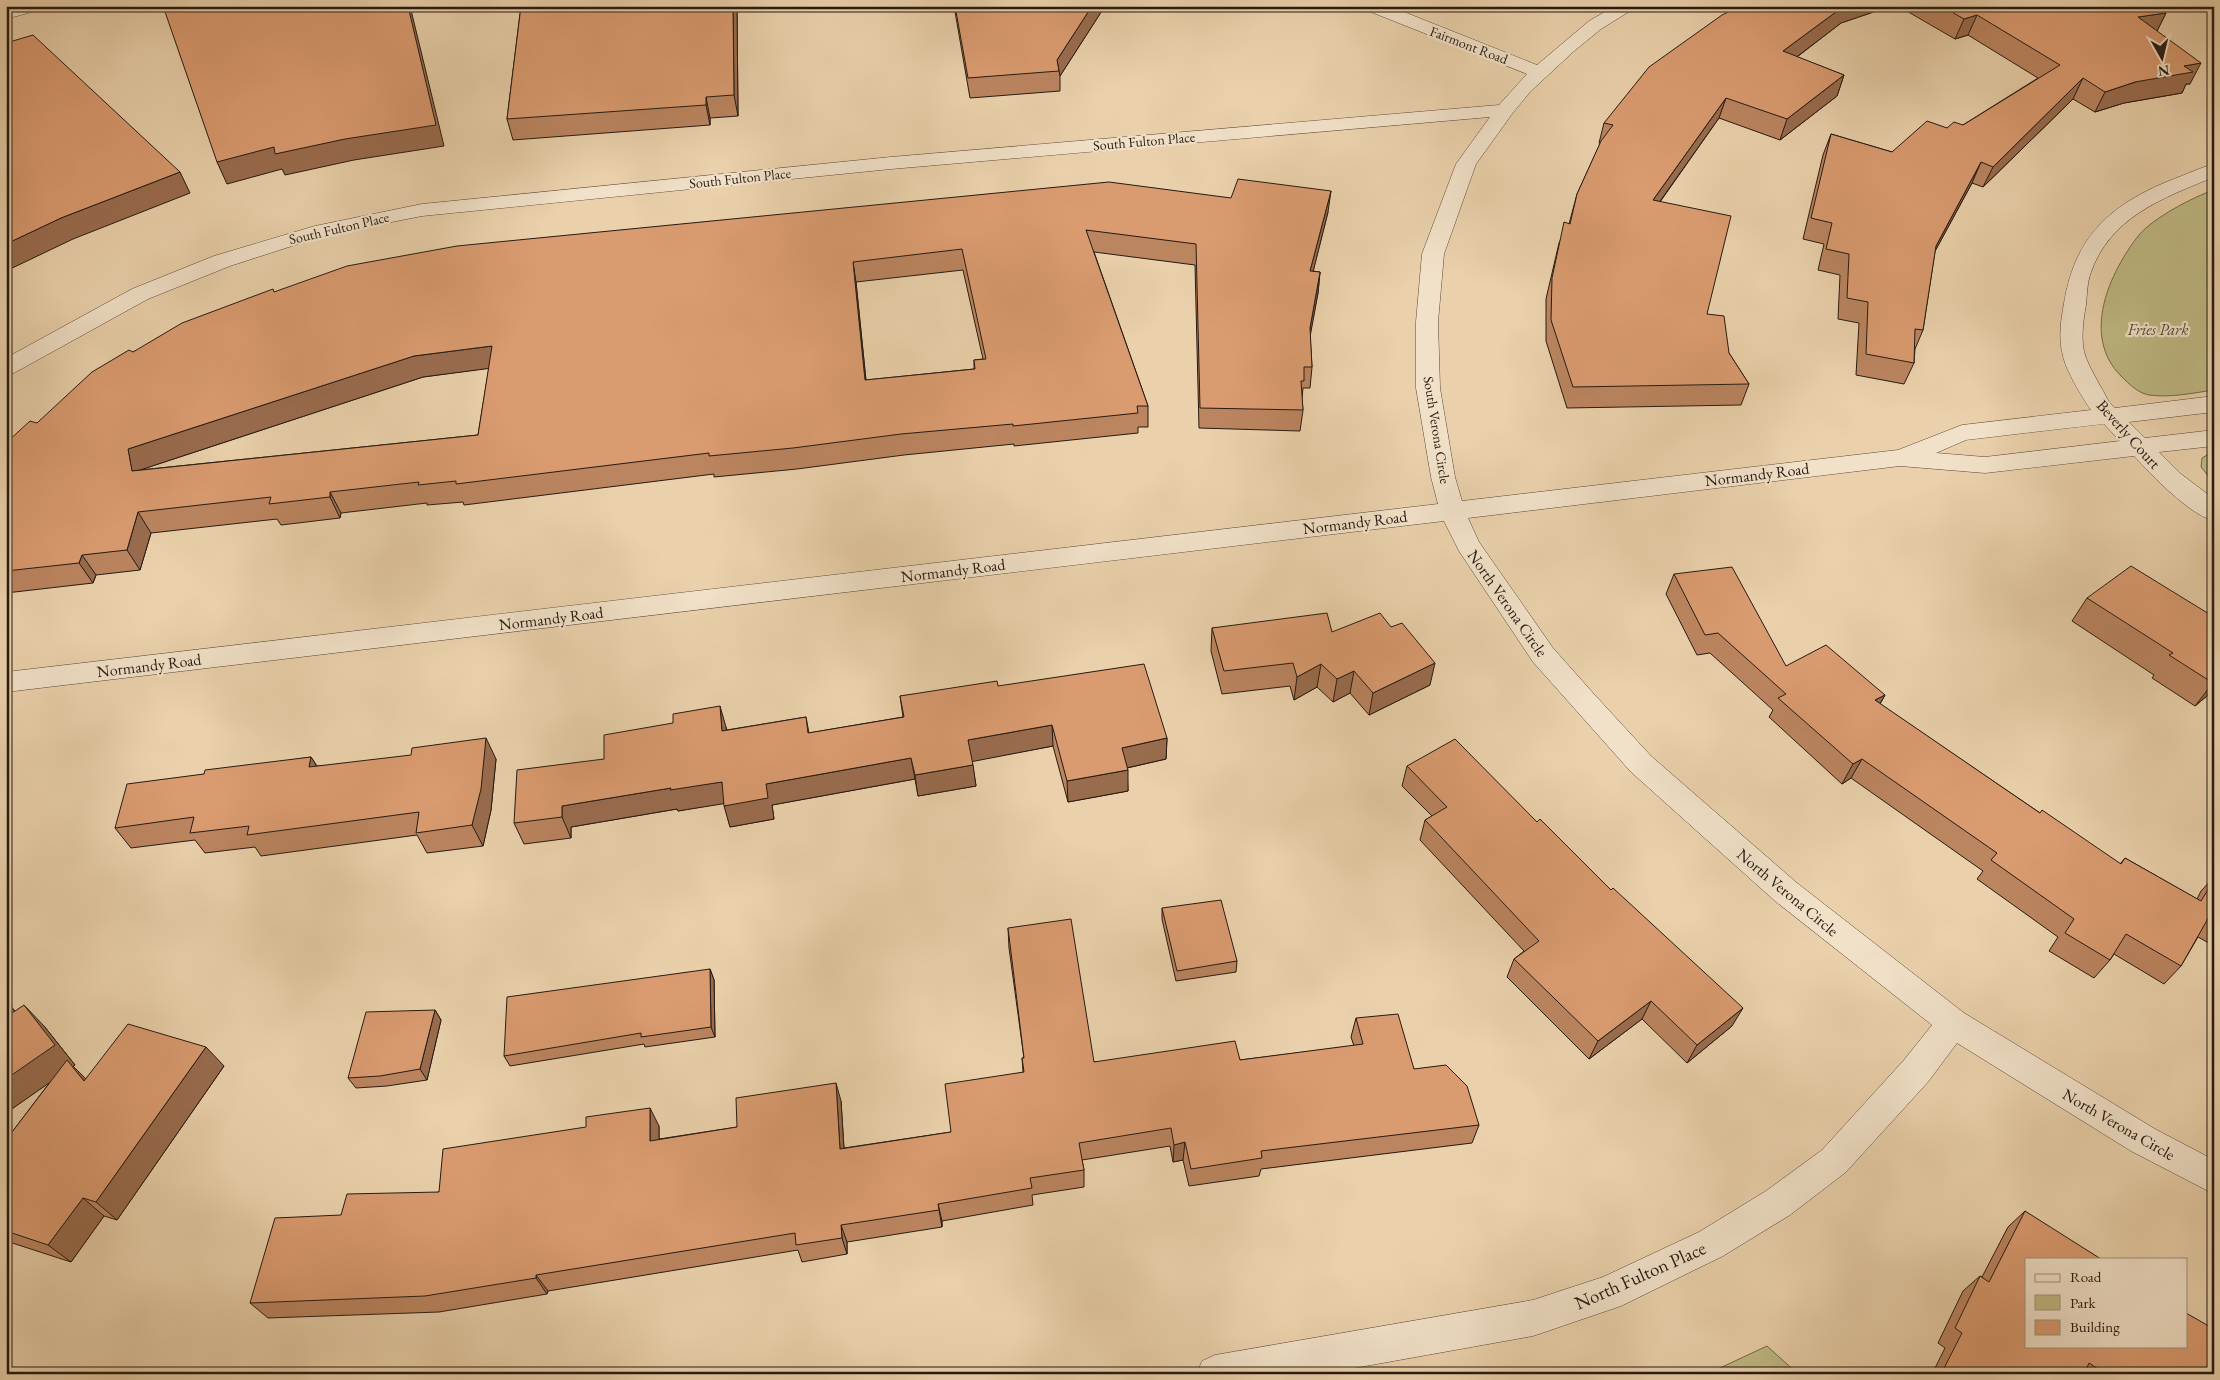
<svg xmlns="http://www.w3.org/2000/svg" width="2220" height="1380" font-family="'EB Garamond',serif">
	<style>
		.green { fill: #bfb983; stroke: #726a4a }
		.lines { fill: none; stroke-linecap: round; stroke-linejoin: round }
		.minor-casing { stroke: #574838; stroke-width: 1 }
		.minor { fill: #f1e1c8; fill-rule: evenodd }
		.wall { fill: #bb8560; stroke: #261a12; fill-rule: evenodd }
		.shaded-wall { fill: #996c4e; stroke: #261a12 }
		.building { fill: #da9b70; stroke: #261a12; fill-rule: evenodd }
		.labels { text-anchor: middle; stroke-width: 4.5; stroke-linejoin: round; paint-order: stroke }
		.far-street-label { font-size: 14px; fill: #261a12; stroke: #f1e1c8 }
		.park-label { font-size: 16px; font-style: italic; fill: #544a34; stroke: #f1e1c8 }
		.street-label { font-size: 16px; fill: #261a12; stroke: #f1e1c8 }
		.near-street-label { font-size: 19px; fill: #261a12; stroke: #f1e1c8 }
	</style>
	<rect width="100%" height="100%" fill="#ead1ab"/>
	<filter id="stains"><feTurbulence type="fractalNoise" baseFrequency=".004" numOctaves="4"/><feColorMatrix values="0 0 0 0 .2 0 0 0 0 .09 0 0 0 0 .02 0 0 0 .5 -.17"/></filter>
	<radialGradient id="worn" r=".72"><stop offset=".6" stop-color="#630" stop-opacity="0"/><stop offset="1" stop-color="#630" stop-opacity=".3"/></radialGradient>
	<!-- green -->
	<g class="green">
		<path d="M2214,190V390C2193,393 2170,398 2149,395C2138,393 2129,384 2121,376C2081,336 2109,273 2139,235C2153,218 2193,197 2214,190Z"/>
		<polygon points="2214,451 2214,483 2201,467 2202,458"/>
		<polygon points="1767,1346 1798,1374 1707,1374"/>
	</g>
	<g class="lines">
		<!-- minor casing -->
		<g class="minor-casing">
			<g id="minor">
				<polygon points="13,6 42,6 39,10 6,19 6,8"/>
				<path d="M1363,6H1389L1537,65L1589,21L1615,6H1638L1601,29L1573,52L1530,92L1512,114L1476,164L1444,254L1438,322L1440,388L1455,477L1462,501L1898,450L1962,425L2091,410C2082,397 2066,371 2063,356C2058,338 2061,320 2064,303C2075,236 2110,205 2171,180C2185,175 2199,168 2214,164V177C2163,198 2109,217 2090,275C2087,284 2087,296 2086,305C2083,322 2080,342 2086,358C2092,373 2102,388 2109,402L2115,408L2214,396V412L2129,422L2145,438L2214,430V446L2159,452L2181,474L2214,499V521C2187,513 2153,476 2134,456L1985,473L1900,466L1468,518L1479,542L1553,648L1593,693L1651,756L1797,883L1964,1013L2155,1129L2214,1160V1194L2131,1151L1957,1043L1928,1082L1846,1172L1790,1215L1723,1256L1621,1306L1533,1336L1321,1374H1197L1202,1361L1215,1355L1533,1300L1603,1277L1699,1232L1766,1191L1822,1150L1904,1060L1932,1025L1775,901L1631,772L1533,662L1459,551L1444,521L6,692V672L1438,504L1431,477L1416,388V322L1422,254L1456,164L1490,117L891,169L422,216L326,235L230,266L148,299L14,373L6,375V358L132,289L214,256L315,226L422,204L891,157L1499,105L1527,74L1366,10ZM2104,424L2120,441L1985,457L1936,453L1966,440Z"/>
			</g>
		</g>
		<!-- minor -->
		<use href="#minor" class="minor"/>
	</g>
	<!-- wall -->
	<g class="wall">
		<polygon points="521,6 737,6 738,116 710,118 710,125 513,140 507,119"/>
		<polygon points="954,6 1105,6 1060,76 1060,91 970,98"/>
		<polygon points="1740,6 1891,6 1841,23 1797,57 1844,75 1837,96 1780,140 1719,118 1660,202 1707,314 1729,353 1749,384 1741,405 1567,408 1546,341 1546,299 1559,243 1569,224 1577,194 1600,144 1599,143 1604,123"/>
		<polygon points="1898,6 2157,6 2166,13 2157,31 2190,84 2186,84 2182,93 2124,103 2095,112 2073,99 1983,187 1972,183 1935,251 1923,330 1915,349 1914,363 1904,384 1856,375 1859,323 1838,319 1840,275 1818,270 1824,244 1803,239 1823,155 1831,134 1892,152 1947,128 1963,125 2038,78 1968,35 1955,39"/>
		<path d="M1328,212L1313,271L1320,272L1318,293L1310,334L1312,367L1310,388H1303L1302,399L1303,410L1300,431L1199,428L1195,265L1094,252L1148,406V427H1138V433L1014,446V444L904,455L797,469L714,477V474L464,505L463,502L427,505V503L341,513L340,518L281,525L277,519L151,533L140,570L96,575L93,583L6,593V443L37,423L133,352L274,292ZM963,270L983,359L974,360V369L866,380L856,282ZM489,368L478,435L140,470L423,377Z"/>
		<polygon points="1674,574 1786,666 1885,695 1880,704 2040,813 2120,864 2125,858 2197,899 2201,891 2214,877 2214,946 2198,937 2181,966 2164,984 2114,954 2110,960 2094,978 2049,951 2058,937 1977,879 1983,871 1851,778 1842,784 1769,717 1773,710 1710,653 1697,655 1666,594"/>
		<polygon points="2087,598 2214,617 2214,690 2195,706 2152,678 2154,675 2072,621"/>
		<polygon points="1212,628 1332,632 1430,685 1369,715 1350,693 1333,702 1317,687 1294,700 1290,686 1222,694 1211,651"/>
		<polygon points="998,686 1167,738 1166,759 1127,768 1128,791 1068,802 1053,746 972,761 976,786 918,796 915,779 772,805 774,819 730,827 724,803 678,811 677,809 571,827 571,838 524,844 514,823 604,759 726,727 727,730 806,717 809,733 903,717 900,696"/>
		<polygon points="311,757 317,766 496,759 491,810 483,846 427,853 417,835 261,856 255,847 205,853 195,840 131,848 115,828 204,774"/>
		<polygon points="1407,766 1732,1026 1687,1063 1642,1019 1589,1059 1507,977 1514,959 1524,951 1420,840 1425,820 1432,816 1402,786"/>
		<polygon points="1162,908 1237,961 1236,972 1176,981 1162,919"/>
		<polygon points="1008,928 1094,1062 1240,1060 1354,1046 1351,1037 1356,1018 1414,1069 1479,1125 1472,1143 1261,1169 1259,1176 1189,1186 1183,1160 1173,1162 1170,1146 1082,1160 1084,1170 1084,1187 1032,1195 1033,1205 942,1221 942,1227 847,1242 847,1254 802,1262 798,1250 548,1291 547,1294 439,1312 268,1318 250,1303 341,1215 439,1192 659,1126 659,1139 737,1127 841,1101 844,1148 951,1132 1023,1072 1022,1058 1024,1058 1009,948"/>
		<polygon points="710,969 714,980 715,1037 645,1047 644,1044 510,1066 504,1056"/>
		<polygon points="6,1001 15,1011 44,1026 75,1065 73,1066 86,1079 224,1066 117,1220 104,1216 71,1262 6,1241 6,1140 50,1082 6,1113"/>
		<polygon points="435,1010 441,1020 427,1080 387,1086 356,1088 348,1078"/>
		<polygon points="2025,1211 2214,1374 1932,1374 1945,1348 1938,1343 1963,1291 1980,1276 1982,1277 2008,1227"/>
	</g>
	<!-- shaded-wall -->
	<g class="shaded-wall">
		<polygon points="408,6 410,6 444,146 354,160 285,175 282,169 227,184 217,162"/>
		<polygon points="733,6 737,6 738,116 734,95"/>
		<polygon points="1092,6 1105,6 1060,76 1059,71 1057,60"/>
		<polygon points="1844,6 1891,6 1841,23 1777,72 1783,51"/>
		<polygon points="2166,13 2156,33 2138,17"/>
		<polygon points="1977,15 1968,35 1955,39 1964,19"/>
		<polygon points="2201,63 2190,84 2186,84 2182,93 2124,103 2095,112 2105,92 2184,66"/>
		<polygon points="1844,75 1837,96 1780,140 1787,119"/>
		<polygon points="2083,78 2073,99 1983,187 1993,167"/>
		<polygon points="706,97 710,118 710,125 706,105"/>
		<polygon points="1726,98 1719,118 1646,221 1653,200"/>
		<polygon points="1981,162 1972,183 1926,268 1936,246"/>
		<polygon points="180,172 190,193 73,239 6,271 6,244 61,218"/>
		<polygon points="1331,191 1328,212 1308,292 1310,271"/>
		<polygon points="853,262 856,282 868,401 865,380"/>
		<polygon points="1320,272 1318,293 1308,348 1310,328"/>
		<polygon points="492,346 500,367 423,377 140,470 132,471 128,449 414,356"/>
		<polygon points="330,492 341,513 340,518 330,497"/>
		<polygon points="138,512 151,533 140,570 127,550"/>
		<polygon points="82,555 96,575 93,583 79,563"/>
		<polygon points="1435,663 1430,685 1369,715 1373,693"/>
		<polygon points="1321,664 1317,687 1294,700 1297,677"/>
		<polygon points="1354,671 1350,693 1333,702 1337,679"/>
		<polygon points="2214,682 2214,690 2195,706 2213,683"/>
		<polygon points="1885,695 1874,714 1875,700"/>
		<polygon points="720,706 726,727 728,752 722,731"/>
		<polygon points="1052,725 1053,746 970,762 968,740"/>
		<polygon points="486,738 496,759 491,810 483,846 472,825"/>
		<polygon points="1167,738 1166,759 1122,769 1122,748"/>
		<polygon points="311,757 324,778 309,767"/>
		<polygon points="911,758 915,779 772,805 774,819 730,827 724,806 766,784"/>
		<polygon points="1862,759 1851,778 1842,784 1853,764"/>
		<polygon points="973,765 976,786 918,796 915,775"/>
		<polygon points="1128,770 1128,791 1068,802 1067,781"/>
		<polygon points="722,782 728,803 678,811 677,809 571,827 571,838 562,817 562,806 671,788"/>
		<polygon points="710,969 714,980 715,1037 711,1027"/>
		<polygon points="6,1001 9,1004 33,1033 12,1013 6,1006"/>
		<polygon points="1651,1001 1642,1019 1589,1059 1598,1041"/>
		<polygon points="24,1005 44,1026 75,1065 73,1066 87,1080 84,1081 72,1067 6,1113 6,1079"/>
		<polygon points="1743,1008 1732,1026 1687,1063 1697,1045"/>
		<polygon points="435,1010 441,1020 427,1080 420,1069"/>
		<polygon points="206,1047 224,1066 117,1220 96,1202"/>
		<polygon points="836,1083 841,1101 845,1166 840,1149"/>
		<polygon points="650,1108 659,1126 659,1158 650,1141"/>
		<polygon points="1185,1142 1183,1160 1173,1162 1174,1145"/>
		<polygon points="83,1198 104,1216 71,1262 48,1245"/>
		<polygon points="938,1204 942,1221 942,1227 939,1210"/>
		<polygon points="841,1225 847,1242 847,1254 842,1238"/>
		<polygon points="536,1275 548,1291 547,1294 536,1278"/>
	</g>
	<!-- building -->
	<g class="building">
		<polygon points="163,6 408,6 436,125 345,139 275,154 274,147 217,162"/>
		<polygon points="521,6 733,6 734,95 706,97 706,105 507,119"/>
		<polygon points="955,6 1092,6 1057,60 1059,71 968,78"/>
		<polygon points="1740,6 1844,6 1783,51 1844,75 1787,119 1726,98 1653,200 1731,216 1707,314 1724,316 1729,353 1749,384 1573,387 1551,320 1552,278 1564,222 1570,224 1577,194 1601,141 1613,125 1604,123 1649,67 1722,15"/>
		<polygon points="1941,6 2157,6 2166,13 2138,17 2201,63 2184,66 2193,72 2135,82 2105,92 2083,78 1993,167 1981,162 1936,246 1923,330 1915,329 1914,363 1866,354 1868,302 1847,298 1849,254 1826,249 1832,223 1811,218 1831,134 1892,152 1927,121 1947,128 1954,122 1963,125 2060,65 1977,15 1964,19"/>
		<polygon points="33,35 180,172 61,218 6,244 6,43"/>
		<path d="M1238,179L1331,191L1310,271L1320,272L1310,328L1312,367H1304V381H1301L1303,410L1200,408L1196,244L1086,230L1148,406H1137L1138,413L1013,426V424L901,434L793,448L709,456V453L456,484V481L418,485L419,482L330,492V497L269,504L271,497L138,512L127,550L82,555L79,563L6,571V443L30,421L37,423L92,372L129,350L133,352L182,323L273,289L274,292L347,266L457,246L1109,182L1231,198ZM962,249L986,359L974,360L975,369L865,380L853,262ZM492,346L478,435L132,471L128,449L414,356Z"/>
		<polygon points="2131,566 2214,617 2214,682 2213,683 2169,655 2173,653 2087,598"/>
		<polygon points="1732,567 1786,666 1826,645 1885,695 1875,700 2040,813 2042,810 2121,864 2125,858 2201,901 2214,880 2214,918 2210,915 2181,966 2126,934 2110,960 2065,933 2074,919 1991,860 1997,853 1862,759 1853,764 1778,698 1786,694 1718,633 1705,635 1674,574"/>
		<polygon points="1327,613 1332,632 1380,613 1391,627 1402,623 1435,663 1373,693 1354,671 1337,679 1321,664 1297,677 1293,663 1224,671 1212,628"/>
		<polygon points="1144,664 1167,738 1122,748 1128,770 1067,781 1052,725 968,740 973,765 915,775 911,758 766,784 768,798 724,806 722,782 670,790 671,788 562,806 562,817 514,823 517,770 604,759 604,735 673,723 673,714 720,706 722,731 806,717 808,733 904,717 900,696 997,681 998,686"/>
		<polygon points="486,738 481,789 472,825 416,833 419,812 247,835 249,826 190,833 194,817 115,828 127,784 204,774 205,770 311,757 309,767 411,755 412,748"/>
		<polygon points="1455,739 1537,822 1540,819 1611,890 1613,888 1743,1008 1697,1045 1651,1001 1598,1041 1514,959 1539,941 1425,820 1447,807 1407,766"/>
		<polygon points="1221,900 1237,961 1177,971 1162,908"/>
		<polygon points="1071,919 1094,1062 1235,1041 1240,1060 1363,1044 1356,1018 1398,1014 1414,1069 1446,1065 1467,1086 1479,1125 1261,1151 1262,1158 1191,1169 1185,1142 1174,1145 1171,1128 1079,1143 1084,1170 1030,1178 1032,1188 938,1204 939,1210 841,1225 842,1238 796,1245 795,1233 536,1275 536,1278 425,1296 250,1303 275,1218 341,1215 347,1194 439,1192 443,1149 586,1127 586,1117 650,1108 650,1141 737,1127 736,1098 836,1083 840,1149 951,1132 945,1084 1024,1072 1022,1058 1024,1058 1008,928"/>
		<polygon points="710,969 711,1027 641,1037 641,1033 504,1056 507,997"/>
		<polygon points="24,1005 55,1045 6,1079 6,1006 12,1013"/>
		<polygon points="435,1010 420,1069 380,1076 348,1078 366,1012"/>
		<polygon points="128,1024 206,1047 96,1202 83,1198 48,1245 6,1231 6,1140 67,1060 84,1081"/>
		<polygon points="2025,1211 2101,1259 2026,1259 2026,1346 2186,1346 2186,1313 2214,1329 2214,1374 2106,1374 2089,1363 2084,1374 1941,1374 1962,1333 1955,1328 1980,1276 1989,1282"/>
	</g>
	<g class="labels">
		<!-- far-street labels -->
		<g class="far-street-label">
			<text transform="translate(1469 45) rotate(21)" y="5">Fairmont Road</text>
			<text transform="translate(1144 141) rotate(-5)" y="5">South Fulton Place</text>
			<text transform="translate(740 178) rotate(-6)" y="5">South Fulton Place</text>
			<text transform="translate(339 228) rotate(-13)" y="5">South Fulton Place</text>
			<text transform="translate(1437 430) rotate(81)" y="5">South Verona Circle</text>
		</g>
		<!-- park labels -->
		<g class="park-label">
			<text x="2158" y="335">Fries Park</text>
		</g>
		<!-- street labels -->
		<g class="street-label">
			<text transform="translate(2129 434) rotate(48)" y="6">Beverly Court</text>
			<text transform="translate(1757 474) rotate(-7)" y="6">Normandy Road</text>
			<text transform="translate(1355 522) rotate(-7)" y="6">Normandy Road</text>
			<text transform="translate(953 570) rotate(-7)" y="6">Normandy Road</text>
			<text transform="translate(1508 603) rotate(55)" y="6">North Verona Circle</text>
			<text transform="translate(551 618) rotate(-7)" y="6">Normandy Road</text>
			<text transform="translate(149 665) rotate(-7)" y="6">Normandy Road</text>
			<text transform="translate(1788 892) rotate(40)" y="6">North Verona Circle</text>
			<text transform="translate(2119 1124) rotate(30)" y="6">North Verona Circle</text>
		</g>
		<!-- near-street labels -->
		<g class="near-street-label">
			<text transform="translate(1640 1275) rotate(-24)" y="7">North Fulton Place</text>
		</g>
	</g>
	<!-- margin -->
	<rect width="2220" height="1380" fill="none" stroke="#ead1ab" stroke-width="25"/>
	<rect x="8" y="8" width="2205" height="1365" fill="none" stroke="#261a12" stroke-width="2.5"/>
	<rect x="12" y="12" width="2195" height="1355" fill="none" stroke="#261a12"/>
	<!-- legend -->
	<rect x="2025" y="1258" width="162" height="90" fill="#f1e1c8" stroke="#a0917f"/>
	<rect x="2035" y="1274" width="25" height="8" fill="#f1e1c8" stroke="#a0917f"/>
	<text x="2070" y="1282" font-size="15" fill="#261a12">Road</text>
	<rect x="2035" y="1295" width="25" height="15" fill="#bfb983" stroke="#a0917f"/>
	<text x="2070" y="1308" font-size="15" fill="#261a12">Park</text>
	<rect x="2035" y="1320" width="25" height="15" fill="#da9b70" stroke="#a0917f"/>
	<text x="2070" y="1332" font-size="15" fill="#261a12">Building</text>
	<!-- north arrow -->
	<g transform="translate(2162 58) rotate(172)" stroke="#f1e1c8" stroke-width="4" paint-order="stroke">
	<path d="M0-4L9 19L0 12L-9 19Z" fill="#261a12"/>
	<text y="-8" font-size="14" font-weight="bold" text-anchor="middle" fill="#261a12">N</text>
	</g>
	<rect width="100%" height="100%" filter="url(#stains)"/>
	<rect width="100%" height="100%" fill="url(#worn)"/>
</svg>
